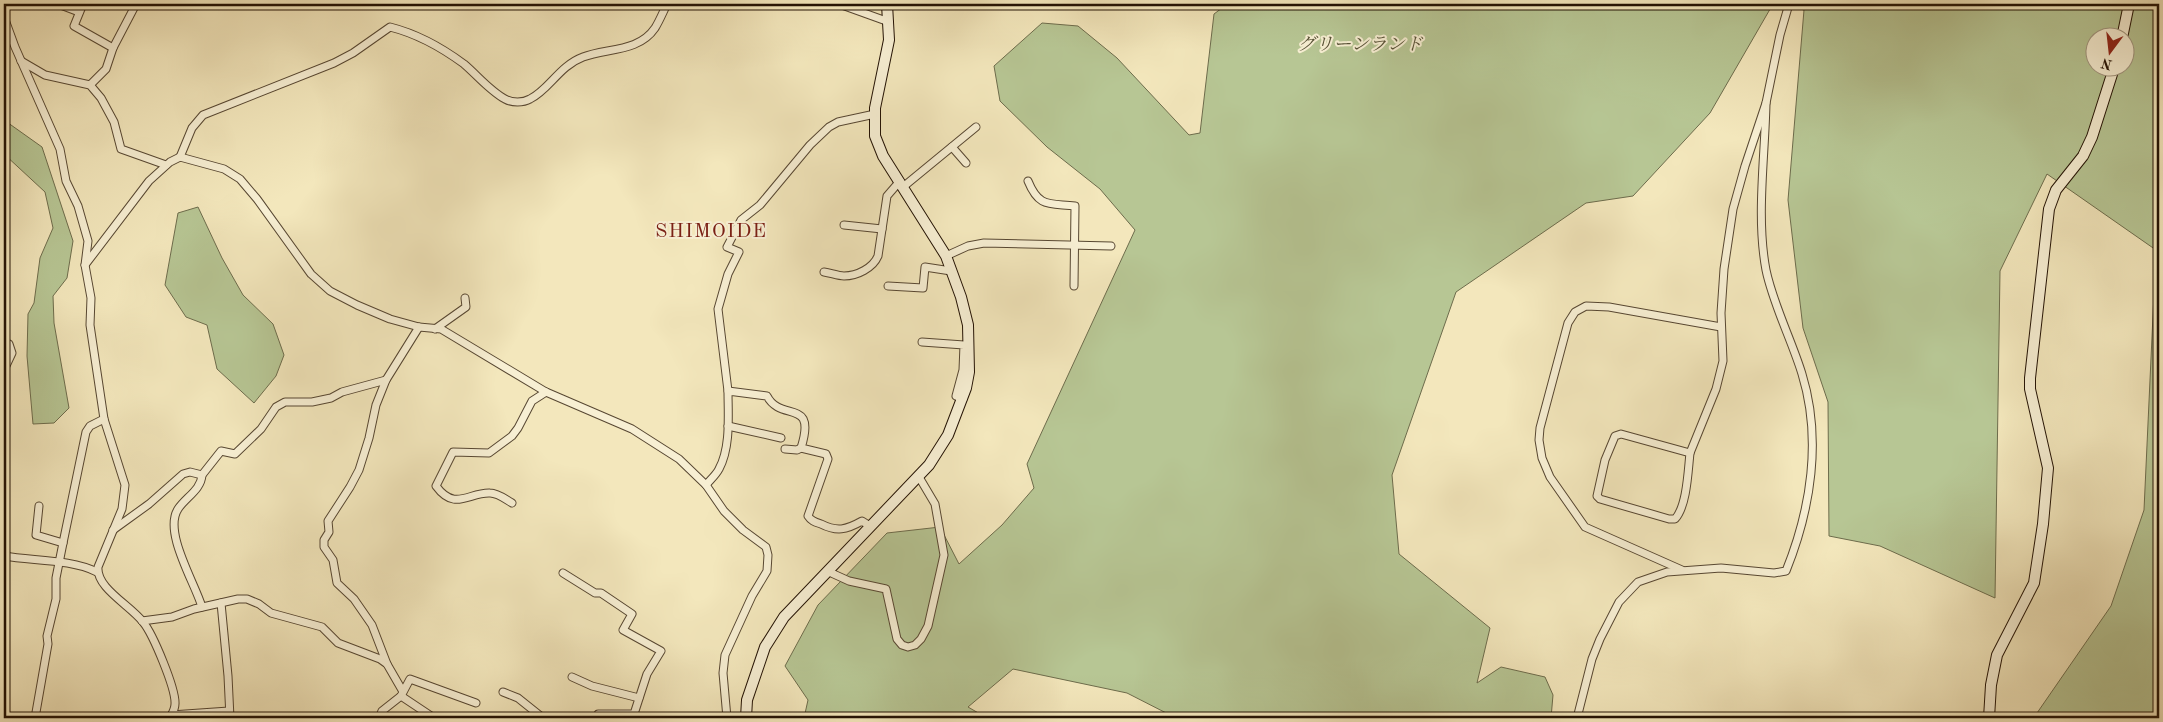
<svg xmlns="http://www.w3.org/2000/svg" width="2163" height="722" font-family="'Old Standard TT','Noto Serif JP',serif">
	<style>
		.green { fill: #b7c694; stroke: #6d6c4c; fill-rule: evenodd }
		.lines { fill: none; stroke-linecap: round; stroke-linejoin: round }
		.street-casing { stroke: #574732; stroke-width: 9 }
		.secondary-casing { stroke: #231204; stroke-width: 12 }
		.street { stroke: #f7efd3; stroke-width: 7 }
		.secondary { stroke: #f7efd3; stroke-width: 10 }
		.labels { text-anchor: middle; stroke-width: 4; stroke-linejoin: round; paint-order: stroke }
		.park-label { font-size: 18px; font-style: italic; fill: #575136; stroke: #f7efd3 }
		.quarter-label { font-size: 20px; letter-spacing: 1px; fill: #7a1f14; stroke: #f7efd3 }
	</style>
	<rect width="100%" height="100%" fill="#f3e7bc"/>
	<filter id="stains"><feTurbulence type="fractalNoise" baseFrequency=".004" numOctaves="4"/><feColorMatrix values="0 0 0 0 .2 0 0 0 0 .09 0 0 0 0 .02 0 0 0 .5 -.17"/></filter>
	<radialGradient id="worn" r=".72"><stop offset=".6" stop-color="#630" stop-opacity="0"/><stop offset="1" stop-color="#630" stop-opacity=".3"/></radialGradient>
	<!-- green -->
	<g class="green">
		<polygon points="1224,4 1773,4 1710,113 1633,196 1586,203 1456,292 1392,475 1399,554 1490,628 1477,683 1501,667 1545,677 1553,695 1551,718 1176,718 1127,693 1013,669 968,707 987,718 804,718 808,700 785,666 818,605 887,533 940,527 959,564 1002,525 1034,488 1027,464 1135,230 1100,189 1047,147 1000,101 994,66 1042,23 1078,26 1117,58 1189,135 1200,133 1214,14 1226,5"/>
		<path d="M1781,4H2159V718H2036L2037,713L2111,606L2144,510L2156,250L2047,174L2000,271L1995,598L1880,546L1829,536L1828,402L1803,328L1788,200L1804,10ZM2096,38H2126V68H2096Z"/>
		<polygon points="4,120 42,147 73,241 67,278 53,296 54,323 69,408 54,423 33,424 27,356 28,314 34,303 40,258 53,228 45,192 4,154"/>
		<polygon points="198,207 222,258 243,295 273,324 284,355 276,376 254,403 217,369 207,325 186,317 165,285 178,213"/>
	</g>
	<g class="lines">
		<!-- street casing -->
		<g class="street-casing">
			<g id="street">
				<polyline points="58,4 79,12"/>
				<polyline points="83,4 74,26 113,48"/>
				<polyline points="839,4 889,22"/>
				<path d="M4,17L15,47L60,149L66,181L78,206L88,241L85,265L91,298L90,325L104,419L125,485L122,509L98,567C96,588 130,605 143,622C153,634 176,689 175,704C175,709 172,714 170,718"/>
				<polyline points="21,61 45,75 90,85 101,98 114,122 121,149 166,165"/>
				<polyline points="90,85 106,69 113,48 135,6"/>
				<polyline points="952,147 966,163"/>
				<path d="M180,157L192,128L203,115L334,63L353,53L390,27C418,34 441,47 464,64C477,75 490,91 505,99C512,103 523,103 530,99C549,90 559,66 583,57C607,48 639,52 655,28C660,20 663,12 667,4"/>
				<path d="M1028,181C1039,208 1049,203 1075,206L1074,286"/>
				<polyline points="903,187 976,127"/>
				<polyline points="844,225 882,229"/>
				<polyline points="946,256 968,246 984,243 1111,246"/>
				<polyline points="85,265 149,181 170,162 180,157 224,169 240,179 257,199 311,274 330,291 357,305 390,319 419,327 441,329 546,392 632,429 679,459 706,485 724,511 743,530 766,547 768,555 767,571 752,596 725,655 723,673 727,718"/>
				<path d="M824,272C831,273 838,276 844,276C857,276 873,268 878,256L887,196L900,181"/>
				<polyline points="888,286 923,288 925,267 951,271"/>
				<polyline points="435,329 466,307 465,298"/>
				<polyline points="4,342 9,344 12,353 4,370"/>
				<polyline points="922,342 964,345 963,370 956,396 963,399"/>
				<polyline points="728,391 718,309 728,274 739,252 727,247 741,220 760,205 810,145 829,127 838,122 875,114"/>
				<polyline points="728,426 781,438"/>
				<path d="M1621,434L1690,453C1688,471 1687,506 1675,519H1669L1600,499L1597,496L1605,460L1615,436Z"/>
				<polyline points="785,449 797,450 801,448"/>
				<polyline points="1690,453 1716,389 1723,361 1721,313 1724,269 1733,209 1745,166 1766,103 1780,35 1789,4"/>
				<path d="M706,485C710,480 716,475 719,469C731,447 728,415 728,391L767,396C781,423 817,397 801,448L826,454L828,459L808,516C811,521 815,522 821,524C837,532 846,530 862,521L870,526"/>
				<path d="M512,503C505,499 498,493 490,493C469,492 455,512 436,486L453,452L489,453L512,436L518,428L532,401L546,392"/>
				<polyline points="113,530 149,504 183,474 190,472 202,475 221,451 235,454 261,429 276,407 285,402 312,402 331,398 342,392 386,380"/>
				<polyline points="63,543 86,432 90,426 104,419"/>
				<path d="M4,556C34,561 71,559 97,572"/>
				<polyline points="1682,570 1585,527 1550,477 1542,458 1539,440 1540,428 1568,323 1575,312 1586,306 1609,307 1721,327"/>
				<polyline points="827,571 849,581 886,589 897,639 902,645 908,647 915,645 921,639 928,626 944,555 935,504 919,477"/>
				<polyline points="563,573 595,593 601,593 632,614 623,630 661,651 647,674 634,714 598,714 597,718"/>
				<polyline points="221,603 228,676 230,718"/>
				<path d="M202,607C195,583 163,532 178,509C186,497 201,490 202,475"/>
				<polyline points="142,621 172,617 194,609 238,599 247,599 259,604 271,613 322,627 338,643 380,659 387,664 402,690"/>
				<polyline points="387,664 372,625 354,599 337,583 333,560 324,547 324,540 329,532 328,521 350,487 359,470 369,438 376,405 386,380 419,327"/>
				<polyline points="572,677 592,686 639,698"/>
				<polyline points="503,692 518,698 543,718"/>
				<polyline points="401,696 434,718"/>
				<polyline points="171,715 229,711"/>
				<polyline points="35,718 48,644 47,636 56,599 56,578 63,543 36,535 39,506"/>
				<polyline points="379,718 382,711 401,696 410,679 476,703"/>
				<path d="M1577,718L1592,659L1600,639L1619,602L1638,582L1667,572L1721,568L1774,573L1786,571C1811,509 1822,439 1802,374C1792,341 1773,304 1766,270C1756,217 1765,157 1766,103"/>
			</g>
		</g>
		<!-- secondary casing -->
		<g class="secondary-casing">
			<g id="secondary">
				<polyline points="2122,38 2129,4"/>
				<polyline points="746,718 747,700 765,647 784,617 929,465 948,435 966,388 969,372 968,325 961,297 946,256 883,156 875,136 875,108 889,40 887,4"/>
				<polyline points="1989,718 1991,685 1997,655 2034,583 2043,524 2048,468 2030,389 2030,378 2049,209 2056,190 2083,156 2092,137 2114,68"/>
			</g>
		</g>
		<!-- street -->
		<use href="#street" class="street"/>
		<!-- secondary -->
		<use href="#secondary" class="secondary"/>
	</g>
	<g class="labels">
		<!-- park labels -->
		<g class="park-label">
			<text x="1360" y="50">グリーンランド</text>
		</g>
		<!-- quarter labels -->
		<g class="quarter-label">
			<text x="711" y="237">SHIMOIDE</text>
		</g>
	</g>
	<!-- margin -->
	<rect width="2163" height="722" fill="none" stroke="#f3e7bc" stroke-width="20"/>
	<rect x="5" y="5" width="2153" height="712" fill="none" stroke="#231204" stroke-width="2.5"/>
	<rect x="10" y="10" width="2143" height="702" fill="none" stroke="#231204"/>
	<!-- north arrow -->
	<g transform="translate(2110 52) rotate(195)"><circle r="24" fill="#f7efd3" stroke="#a29780"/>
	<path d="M0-4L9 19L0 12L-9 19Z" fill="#8f2418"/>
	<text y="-8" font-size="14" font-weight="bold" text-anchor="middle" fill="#231204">N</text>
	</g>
	<rect width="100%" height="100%" filter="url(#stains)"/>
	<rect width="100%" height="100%" fill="url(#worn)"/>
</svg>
